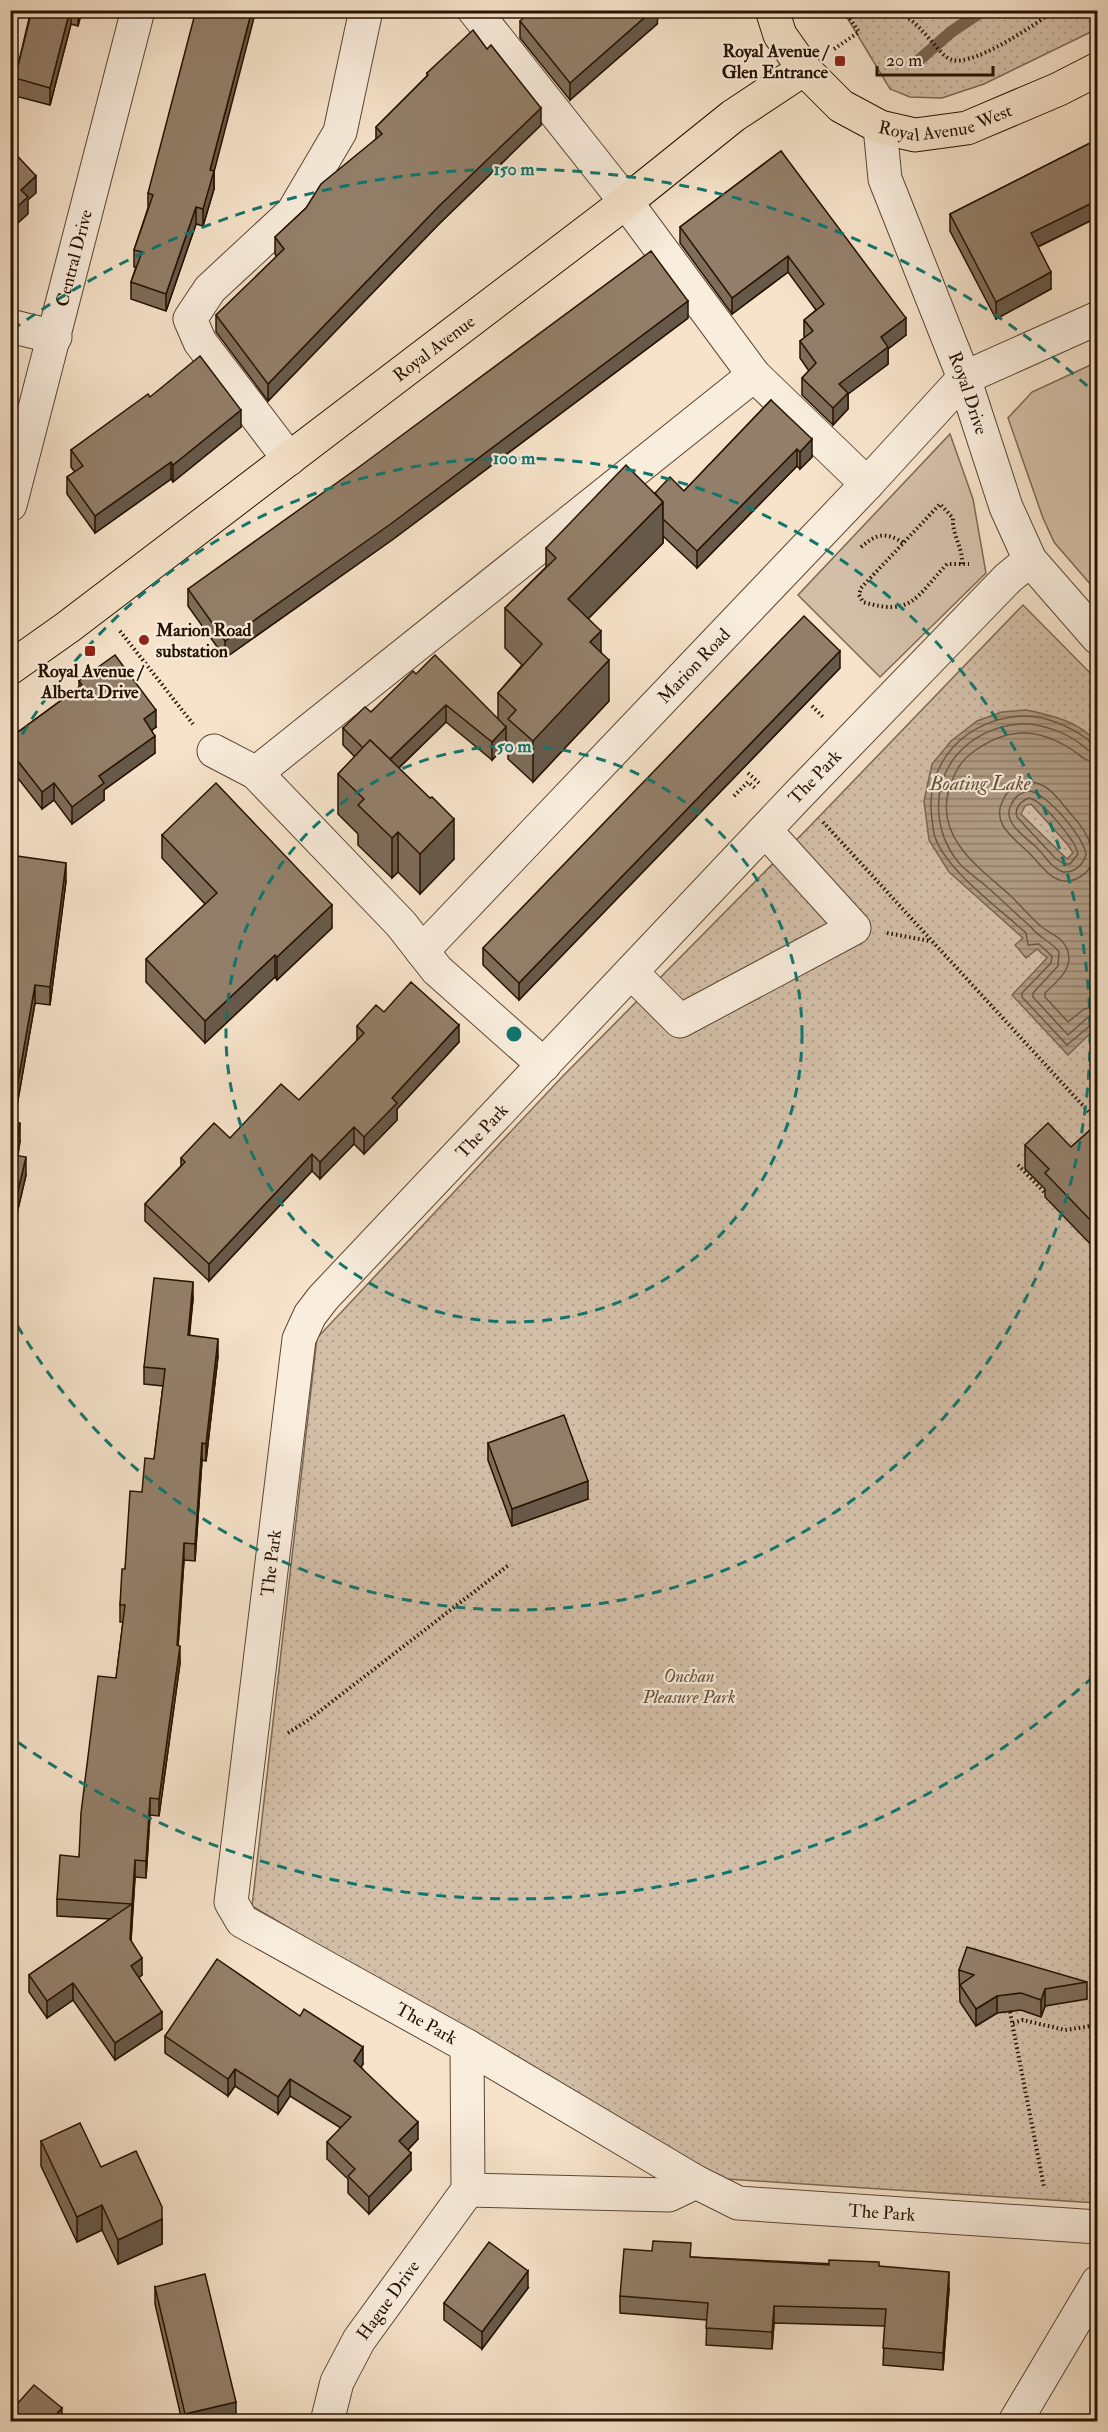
<svg xmlns="http://www.w3.org/2000/svg" width="1108" height="2432" font-family="'IM FELL Double Pica',serif">
	<style>
		.green { fill: #d3bfa8; stroke: #7d6854; stroke-width: 1.5 }
		.park { fill: url(#park-dots); stroke: #7d6854; stroke-width: 1.5 }
		.water { fill: url(#water-rules); stroke: #796550; stroke-width: 1.5; fill-rule: evenodd }
		.lines { fill: none; stroke-linecap: round; stroke-linejoin: round }
		.shore { stroke: #6c5742; stroke-width: 1.5 }
		.stream { stroke: #796550; stroke-width: 12 }
		.minor-casing { stroke: #5b4632; stroke-width: 35 }
		.major-casing { stroke: #271200; stroke-width: 35 }
		.path { stroke: #271200; stroke-width: 4; stroke-dasharray: 1.5 3; stroke-linecap: butt }
		.minor { stroke: #f9eddd; stroke-width: 33 }
		.major { stroke: #f6e3ca; stroke-width: 33 }
		.wall { fill: #7e6d5a; stroke: #271200; stroke-width: 1.5 }
		.shaded-wall { fill: #67594a; stroke: #271200; stroke-width: 1.5 }
		.building { fill: #937f69; stroke: #271200; stroke-width: 1.5 }
		.ring { fill: none; stroke: #0f766e; stroke-width: 3; stroke-dasharray: 10 8 }
		.poi-dot { fill: #8f2418; stroke: #f9eddd; stroke-width: 2 }
		.labels { text-anchor: middle; stroke-width: 4.5; stroke-linejoin: round; paint-order: stroke }
		.poi-label { font-size: 18px; font-weight: bold; fill: #271200; stroke: #f9eddd; text-anchor: end }
		.street-label { font-size: 18px; fill: #271200; stroke: #f9eddd }
		.park-label { font-size: 18px; font-style: italic; fill: #634f3b; stroke: #f9eddd }
		.water-label { font-size: 20px; font-style: italic; fill: #65503c; stroke: #f9eddd }
		.centre { fill: #0f766e; stroke: #f9eddd; stroke-width: 3 }
		.ring-label { font-size: 18px; text-anchor: middle; font-weight: bold; fill: #0f766e; stroke: #f9eddd; stroke-width: 4.5; stroke-linejoin: round; paint-order: stroke }
	</style>
	<defs>
		<pattern id="park-dots" width="8" height="8" patternUnits="userSpaceOnUse" patternTransform="scale(1.5)"><rect width="8" height="8" fill="#d3bfa8"/><path d="M2 2h.1M6 6h.1" fill="none" stroke="#b5a38f" stroke-width="1.8" stroke-linecap="round"/></pattern>
		<pattern id="water-rules" width="6" height="5" patternUnits="userSpaceOnUse" patternTransform="scale(1.5)"><rect width="6" height="5" fill="#b09c85"/><path d="M0 2.5h6" fill="none" stroke="#8f7e6a"/></pattern>
	</defs>
	<rect width="100%" height="100%" fill="#f6e3ca"/>
	<filter id="stains"><feTurbulence type="fractalNoise" baseFrequency=".00333" numOctaves="4"/><feColorMatrix values="0 0 0 0 .2 0 0 0 0 .09 0 0 0 0 .02 0 0 0 .5 -.17"/></filter>
	<radialGradient id="worn" r=".72"><stop offset=".6" stop-color="#630" stop-opacity="0"/><stop offset="1" stop-color="#630" stop-opacity=".3"/></radialGradient>
	<!-- green -->
	<g class="green">
		<polygon points="1097,362 1097,592 1054,542 1043,518 1008,418 1032,392"/>
		<polygon points="950,434 973,499 986,573 880,677 798,595"/>
	</g>
	<!-- park -->
	<g class="park">
		<polygon points="843,11 1097,11 1097,29 984,84 942,98 910,97 890,89"/>
		<polygon points="1023,605 1098,681 1097,2203 710,2178 252,1906 317,1338 562,1077 810,826"/>
	</g>
	<!-- water -->
	<path class="water" d="M1026,710C1051,715 1081,722 1097,743V1027L1068,1055L1012,995L1047,958L1037,949L1026,958L1015,945L1023,938L949,872L929,840L924,801L932,764L951,741L977,721L1002,712ZM1031,804L1068,845L1073,853L1067,859L1021,814L1025,806Z"/>
	<g class="lines">
		<!-- shore -->
		<g class="shore">
			<path d="M1098,746C1091,745 1091,743 1087,739C1070,726 1043,715 1022,716C966,719 924,762 932,819C933,825 933,832 935,837C946,870 1000,909 1026,933L1028,945L1039,944L1052,956L1051,963L1022,993V997L1067,1045L1092,1024L1098,1023"/>
			<path d="M1098,753C1089,753 1088,750 1082,745C1067,733 1041,723 1022,724C996,725 971,737 955,757C931,788 934,833 959,863C967,872 978,879 987,887C1002,900 1016,914 1031,927C1039,938 1051,941 1059,952L1058,966L1033,993V997L1068,1035L1087,1018L1098,1015"/>
			<path d="M1098,762C1086,762 1082,757 1074,751C1059,741 1041,733 1023,733C1004,733 988,741 973,752C958,763 953,776 948,793C937,840 981,869 1011,896C1021,906 1032,919 1043,928C1053,935 1065,939 1068,952C1073,970 1056,982 1045,993V997L1068,1022L1084,1009L1098,1006"/>
			<path d="M1028,782C1047,781 1059,800 1070,813C1087,831 1108,864 1076,879C1055,888 1043,867 1031,855C1016,839 990,825 1003,800C1008,789 1016,784 1028,782Z"/>
			<path d="M1029,791C1046,792 1085,838 1086,855C1083,865 1074,873 1063,872C1050,867 1045,855 1035,846C1024,836 1002,822 1011,805C1015,796 1020,793 1029,791Z"/>
			<path d="M1029,798C1042,800 1076,841 1078,854L1070,864H1064L1055,858L1017,817C1014,808 1021,801 1029,798Z"/>
		</g>
		<!-- stream -->
		<polyline class="stream" points="918,61 951,32 984,10"/>
		<!-- minor casing -->
		<g class="minor-casing">
			<g id="minor">
				<polyline points="474,10 626,202 754,375 867,484"/>
				<path id="s1" d="M880,127L885,179L964,378L1006,507L1030,560L1098,638"/>
				<polyline points="10,326 55,337"/>
				<polyline points="289,459 200,342 190,319 210,289 293,212 340,132 366,10"/>
				<path id="s2" d="M10,505L138,10"/>
				<path id="s3" d="M1030,560L1008,578L798,795L323,1298L310,1315L299,1339L231,1902L242,1921L467,2046L696,2182L738,2203L1098,2227"/>
				<polyline points="214,751 256,773 401,924 437,970 544,1065"/>
				<polyline points="256,773 754,375"/>
				<path id="s4" d="M422,951L867,484L964,378L1098,318"/>
				<polyline points="631,972 680,1021 854,928 765,830"/>
				<polyline points="468,2190 669,2195 696,2182"/>
				<path id="s5" d="M327,2422L337,2382L359,2340L468,2190L467,2046"/>
				<polyline points="1015,2422 1098,2282"/>
			</g>
		</g>
		<!-- major casing -->
		<g class="major-casing">
			<g id="major">
				<path id="s6" d="M772,10L780,35L804,69L841,106L880,127L915,135L967,128L1059,89L1098,69"/>
				<path id="s7" d="M10,668L68,627L626,202L733,116L804,69"/>
			</g>
		</g>
		<!-- path -->
		<g class="path">
			<path d="M893,10C915,18 926,36 941,52C943,55 949,59 952,60C975,66 1036,24 1055,10"/>
			<polyline points="834,49 859,32 844,10"/>
			<path d="M861,547C878,533 885,532 904,543"/>
			<path d="M962,564C963,547 952,536 953,518L940,504L861,588L859,595L863,602C912,617 916,597 947,564H969"/>
			<polyline points="120,631 193,724"/>
			<polyline points="812,706 824,718"/>
			<polyline points="748,773 759,783"/>
			<polyline points="734,796 748,782 755,788"/>
			<polyline points="823,822 1098,1122"/>
			<polyline points="887,933 930,941"/>
			<polyline points="1018,1165 1047,1195"/>
			<polyline points="288,1733 307,1721 510,1564"/>
			<polyline points="1010,2012 1044,2187"/>
			<polyline points="1013,2023 1023,2020 1065,2030 1098,2025"/>
		</g>
		<!-- minor -->
		<use href="#minor" class="minor"/>
		<!-- major -->
		<use href="#major" class="major"/>
	</g>
	<!-- wall -->
	<g class="wall">
		<polygon points="31,10 82,10 78,26 71,24 50,105 15,96 15,78"/>
		<polygon points="520,21 657,24 570,100 520,38"/>
		<polygon points="427,73 541,125 439,224 268,401 216,332 216,315 277,257 275,254 275,237 306,208 376,139 376,127 427,76"/>
		<polygon points="1098,139 1098,217 1038,247 1051,289 996,319 950,231 950,214"/>
		<polygon points="781,151 906,335 888,349 888,364 848,394 848,409 833,425 802,395 802,378 809,371 800,358 800,341 805,338 804,336 804,320 816,310 788,272 732,314 680,243 680,227"/>
		<polygon points="214,171 214,189 203,226 196,224 166,311 131,299 131,282 136,267 134,267 134,250 148,208 148,193"/>
		<polygon points="688,318 392,540 225,658 188,606 188,589"/>
		<polygon points="150,397 241,427 173,482 171,479 95,533 67,494 67,477 75,472 71,467 71,450"/>
		<polygon points="771,400 812,457 800,469 797,466 697,568 663,536 663,543 588,619 601,652 609,701 533,782 508,759 508,743 506,741 506,745 492,760 446,722 399,768 454,859 420,894 398,872 392,878 358,845 358,834 338,814 338,774 355,757 343,745 343,728 371,712 416,674 498,719 498,693 522,665 505,648 505,608 546,567 546,548 655,493 684,491"/>
		<polygon points="840,668 519,1000 483,965 483,948"/>
		<polygon points="79,681 156,727 152,730 155,753 104,790 104,800 72,824 54,800 42,809 10,768 10,738 79,687"/>
		<polygon points="162,835 332,928 277,980 275,977 205,1043 146,982 146,959 205,904 162,858"/>
		<polygon points="10,855 66,881 50,1005 35,1003 14,1122 20,1141 18,1156 26,1175 10,1243"/>
		<polygon points="384,1012 459,1042 397,1109 397,1120 364,1154 354,1144 320,1179 312,1171 209,1281 145,1221 145,1204 181,1166 181,1158 230,1138 299,1100 357,1041 357,1026"/>
		<polygon points="1098,1123 1098,1252 1045,1197 1045,1189 1025,1169 1025,1145 1071,1147"/>
		<polygon points="193,1299 189,1335 218,1356 206,1461 202,1460 195,1561 184,1560 178,1645 180,1663 159,1816 150,1815 146,1878 135,1877 131,1941 142,1975 139,1977 162,2029 115,2060 73,2000 47,2018 29,1992 29,1975 110,1919 57,1916 57,1899 79,1857 116,1678 123,1622 120,1622 120,1605 125,1569 142,1492 154,1459 163,1386 144,1384 144,1367"/>
		<polygon points="488,1443 588,1499 512,1526 488,1460"/>
		<polygon points="959,1970 1087,1982 1087,1999 1045,2006 1041,2017 1021,2010 997,2013 976,2026 960,2002"/>
		<polygon points="165,2036 363,2064 361,2067 418,2139 408,2150 411,2170 369,2214 348,2193 348,2179 327,2159 327,2142 341,2128 290,2096 278,2114 235,2086 228,2096 165,2053"/>
		<polygon points="41,2141 101,2167 162,2219 162,2244 118,2264 102,2230 77,2242 41,2166"/>
		<polygon points="691,2257 879,2266 949,2289 943,2370 883,2365 885,2326 774,2323 772,2349 706,2345 707,2320 620,2313 620,2296"/>
		<polygon points="155,2287 236,2419 227,2421 182,2421 155,2304"/>
		<polygon points="528,2288 482,2349 444,2320 444,2303"/>
	</g>
	<!-- shaded-wall -->
	<g class="shaded-wall">
		<polygon points="70,10 71,10 71,24 50,105 50,88"/>
		<polygon points="78,10 82,10 78,26"/>
		<polygon points="252,10 256,10 214,172 214,189 203,226 203,209 210,170"/>
		<polygon points="653,10 659,10 657,24 570,100 570,83"/>
		<polygon points="541,108 541,125 439,224 268,401 268,384 439,206"/>
		<polygon points="36,176 36,193 28,200 28,214 10,230 10,213 21,190"/>
		<polygon points="1098,200 1098,217 1031,250 1031,233"/>
		<polygon points="196,207 196,224 166,311 166,294"/>
		<polygon points="788,256 788,272 732,314 732,298"/>
		<polygon points="1051,272 1051,289 996,319 996,302"/>
		<polygon points="688,301 688,318 392,540 225,658 225,641"/>
		<polygon points="906,318 906,335 888,349 888,364 848,394 848,409 833,425 833,408 839,384 881,337"/>
		<polygon points="241,410 241,427 173,482 173,465"/>
		<polygon points="812,439 812,457 800,469 800,452"/>
		<polygon points="797,449 797,466 697,568 697,551"/>
		<polygon points="171,462 171,479 95,533 95,516"/>
		<polygon points="663,502 663,543 568,639 568,599"/>
		<polygon points="601,631 601,668 609,660 609,701 533,782 533,741 590,642"/>
		<polygon points="840,651 840,668 519,1000 519,983"/>
		<polygon points="446,705 446,722 382,784 382,767"/>
		<polygon points="156,710 156,727 144,736 144,719"/>
		<polygon points="506,727 506,745 492,760 492,742"/>
		<polygon points="155,736 155,753 104,790 104,800 72,824 72,807 99,776"/>
		<polygon points="54,783 54,800 42,809 42,792"/>
		<polygon points="454,819 454,859 420,894 420,854"/>
		<polygon points="398,832 398,872 392,878 392,838"/>
		<polygon points="66,863 66,881 50,1005 50,987"/>
		<polygon points="332,905 332,928 277,980 277,957"/>
		<polygon points="275,955 275,977 205,1043 205,1021"/>
		<polygon points="35,985 35,1003 11,1140 11,1121"/>
		<polygon points="459,1025 459,1042 397,1109 397,1120 364,1154 364,1137 392,1098"/>
		<polygon points="20,1123 20,1141 14,1173 14,1155"/>
		<polygon points="354,1127 354,1144 320,1179 320,1162"/>
		<polygon points="312,1154 312,1171 209,1281 209,1264"/>
		<polygon points="26,1157 26,1175 10,1243 10,1224"/>
		<polygon points="193,1282 193,1299 188,1352 188,1335"/>
		<polygon points="218,1339 218,1356 206,1461 206,1444"/>
		<polygon points="202,1443 202,1460 195,1561 195,1544"/>
		<polygon points="588,1481 588,1499 512,1526 512,1509"/>
		<polygon points="184,1543 184,1560 177,1662 177,1645"/>
		<polygon points="180,1646 180,1663 159,1816 159,1799"/>
		<polygon points="150,1798 150,1815 146,1878 146,1861"/>
		<polygon points="135,1860 135,1877 132,1921 132,1904"/>
		<polygon points="132,1904 132,1922 130,1956 130,1939"/>
		<polygon points="142,1958 142,1975 131,1983 131,1966"/>
		<polygon points="73,1983 73,2000 47,2018 47,2001"/>
		<polygon points="1045,1989 1045,2006 1041,2017 1041,2000"/>
		<polygon points="997,1996 997,2013 976,2026 976,2009"/>
		<polygon points="162,2012 162,2029 115,2060 115,2043"/>
		<polygon points="363,2047 363,2064 354,2078 354,2061"/>
		<polygon points="235,2069 235,2086 228,2096 228,2079"/>
		<polygon points="290,2079 290,2096 278,2114 278,2097"/>
		<polygon points="418,2122 418,2139 399,2159 399,2141"/>
		<polygon points="411,2153 411,2170 369,2214 369,2197"/>
		<polygon points="102,2205 102,2230 77,2242 77,2217"/>
		<polygon points="162,2219 162,2244 118,2264 118,2240"/>
		<polygon points="528,2271 528,2288 482,2349 482,2332"/>
		<polygon points="949,2272 949,2289 943,2370 943,2353"/>
		<polygon points="774,2306 774,2323 772,2349 772,2332"/>
		<polygon points="236,2402 236,2419 227,2421 185,2421 185,2414"/>
		<polygon points="62,2408 62,2421 50,2421"/>
	</g>
	<!-- building -->
	<g class="building">
		<polygon points="32,10 70,10 50,88 15,78"/>
		<polygon points="196,10 252,10 210,170 214,171 203,209 196,207 166,294 131,282 142,252 134,250 153,195 148,193"/>
		<polygon points="532,10 653,10 570,83 520,21"/>
		<polygon points="473,30 487,49 491,45 541,108 439,206 268,384 216,315 284,249 275,237 306,208 321,184 382,134 376,127 428,75 427,73"/>
		<polygon points="1098,139 1098,200 1031,233 1051,272 996,302 950,214"/>
		<polygon points="10,148 36,176 21,190 28,197 10,213"/>
		<polygon points="781,151 906,318 881,337 888,347 839,384 848,393 833,408 802,378 816,363 800,341 813,331 804,320 824,304 788,256 732,298 680,227"/>
		<polygon points="651,251 688,301 392,523 225,641 188,589 359,467"/>
		<polygon points="200,356 241,410 173,465 171,462 95,516 67,477 83,466 71,450 148,394 150,397"/>
		<polygon points="771,400 812,439 800,452 797,449 697,551 663,519 663,502 655,493 670,477 684,491"/>
		<polygon points="626,465 663,502 568,599 601,631 590,642 609,660 533,741 508,719 516,710 498,693 542,644 505,608 556,558 546,548"/>
		<polygon points="804,616 840,651 519,983 483,948"/>
		<polygon points="115,655 156,710 144,719 155,736 99,776 104,783 72,807 54,783 42,792 10,751 10,738 82,685 79,681"/>
		<polygon points="435,655 506,727 492,742 446,705 390,759 370,740 363,748 343,728 365,707 371,712 413,671 416,674"/>
		<polygon points="370,740 430,798 432,797 454,819 420,854 398,832 392,838 358,805 364,799 338,774"/>
		<polygon points="216,783 332,905 277,957 275,955 205,1021 146,959 217,893 162,835"/>
		<polygon points="10,855 66,863 50,987 35,985 11,1121 20,1123 14,1155 26,1157 10,1224"/>
		<polygon points="411,982 459,1025 392,1098 397,1103 364,1137 354,1127 320,1162 312,1154 209,1264 145,1204 185,1162 181,1158 214,1123 230,1138 281,1084 299,1100 364,1033 357,1026 376,1005 384,1012"/>
		<polygon points="1048,1123 1071,1147 1098,1123 1098,1228 1045,1173 1049,1169 1025,1145"/>
		<polygon points="154,1278 193,1282 188,1335 218,1339 206,1444 202,1443 195,1544 184,1543 177,1645 180,1646 159,1799 150,1798 146,1861 135,1860 132,1904 57,1899 60,1855 79,1857 81,1813 98,1676 116,1678 125,1605 120,1605 122,1569 125,1569 130,1491 142,1492 145,1458 154,1459 165,1369 144,1367"/>
		<polygon points="564,1415 588,1481 512,1509 488,1443"/>
		<polygon points="132,1904 130,1939 142,1958 131,1966 162,2012 115,2043 73,1983 47,2001 29,1975"/>
		<polygon points="967,1947 1087,1982 1045,1989 1041,2000 1021,1993 997,1996 976,2009 960,1985 974,1975 959,1970"/>
		<polygon points="217,1959 300,2016 304,2009 363,2047 354,2061 418,2122 399,2141 411,2153 369,2197 348,2176 355,2169 327,2142 351,2117 290,2079 278,2097 235,2069 228,2079 165,2036"/>
		<polygon points="80,2123 101,2167 136,2151 162,2207 162,2219 118,2240 102,2205 77,2217 41,2141"/>
		<polygon points="653,2241 691,2243 690,2257 829,2265 829,2260 879,2262 879,2266 949,2272 943,2353 883,2348 886,2309 774,2306 772,2332 706,2328 708,2303 620,2296 624,2249 652,2251"/>
		<polygon points="489,2242 528,2271 482,2332 444,2303"/>
		<polygon points="205,2274 236,2402 185,2414 155,2287"/>
		<polygon points="34,2385 62,2408 50,2421 10,2421 10,2412"/>
	</g>
	<!-- distance rings -->
	<g class="ring">
		<circle cx="514" cy="1034" r="288"/>
		<path d="M13 750A576 576 0 1 1 13 1318"/>
		<path d="M1093 1677A865 865 0 0 1 12 1738M12 330A865 865 0 0 1 1093 391"/>
	</g>
	<!-- markers -->
	<g class="poi-dot">
		<rect x="834" y="55" width="12" height="12" rx="3"/>
		<circle cx="144" cy="640" r="6"/>
		<rect x="84" y="645" width="12" height="12" rx="3"/>
	</g>
	<g class="labels">
		<!-- poi labels -->
		<g class="poi-label">
			<text x="828" y="57">Royal Avenue /<tspan x="828" dy="21">Glen Entrance</tspan></text>
			<text x="156" y="636" text-anchor="start">Marion Road<tspan x="156" dy="21">substation</tspan></text>
			<text x="90" y="677" text-anchor="middle">Royal Avenue /<tspan x="90" dy="21">Alberta Drive</tspan></text>
		</g>
		<!-- street labels -->
		<g class="street-label">
			<text dy="6" stroke="none"><textPath href="#s6" startOffset="232">Royal Avenue West</textPath></text>
			<text dy="6" stroke="none"><textPath href="#s2" startOffset="255">Central Drive</textPath></text>
			<text dy="6" stroke="none"><textPath href="#s7" startOffset="531">Royal Avenue</textPath></text>
			<text dy="6" stroke="none"><textPath href="#s1" startOffset="282">Royal Drive</textPath></text>
			<text dy="6" stroke="none"><textPath href="#s4" startOffset="394">Marion Road</textPath></text>
			<text transform="translate(815 777) rotate(-46)" y="6">The Park</text>
			<text transform="translate(482 1131) rotate(-47)" y="6">The Park</text>
			<text transform="translate(271 1563) rotate(-83)" y="6">The Park</text>
			<text dy="6" stroke="none"><textPath href="#s3" startOffset="1870">The Park</textPath></text>
			<text dy="6" stroke="none"><textPath href="#s3" startOffset="2374">The Park</textPath></text>
			<text dy="6" stroke="none"><textPath href="#s5" startOffset="138">Hague Drive</textPath></text>
		</g>
		<!-- park labels -->
		<g class="park-label">
			<text x="689" y="1682">Onchan<tspan x="689" dy="21">Pleasure Park</tspan></text>
		</g>
		<!-- water labels -->
		<g class="water-label">
			<text x="980" y="790">Boating Lake</text>
		</g>
	</g>
	<circle cx="514" cy="1034" r="9" class="centre"/>
	<g class="ring-label">
		<text x="514" y="175">150 m</text>
		<text x="514" y="464">100 m</text>
		<text x="514" y="752">50 m</text>
	</g>
	<!-- margin -->
	<rect width="1108" height="2432" fill="none" stroke="#f6e3ca" stroke-width="36"/>
	<rect x="12" y="12" width="1084" height="2408" fill="none" stroke="#271200" stroke-width="3"/>
	<rect x="18" y="18" width="1072" height="2396" fill="none" stroke="#271200" stroke-width="1.5"/>
	<!-- scale -->
	<path d="M877 66v9h116v-9" fill="none" stroke="#271200" stroke-width="3"/>
	<text x="886" y="66" font-size="18" fill="#271200" stroke="#f9eddd" stroke-width="4.5" paint-order="stroke">20 m</text>
	<rect width="100%" height="100%" filter="url(#stains)"/>
	<rect width="100%" height="100%" fill="url(#worn)"/>
</svg>
